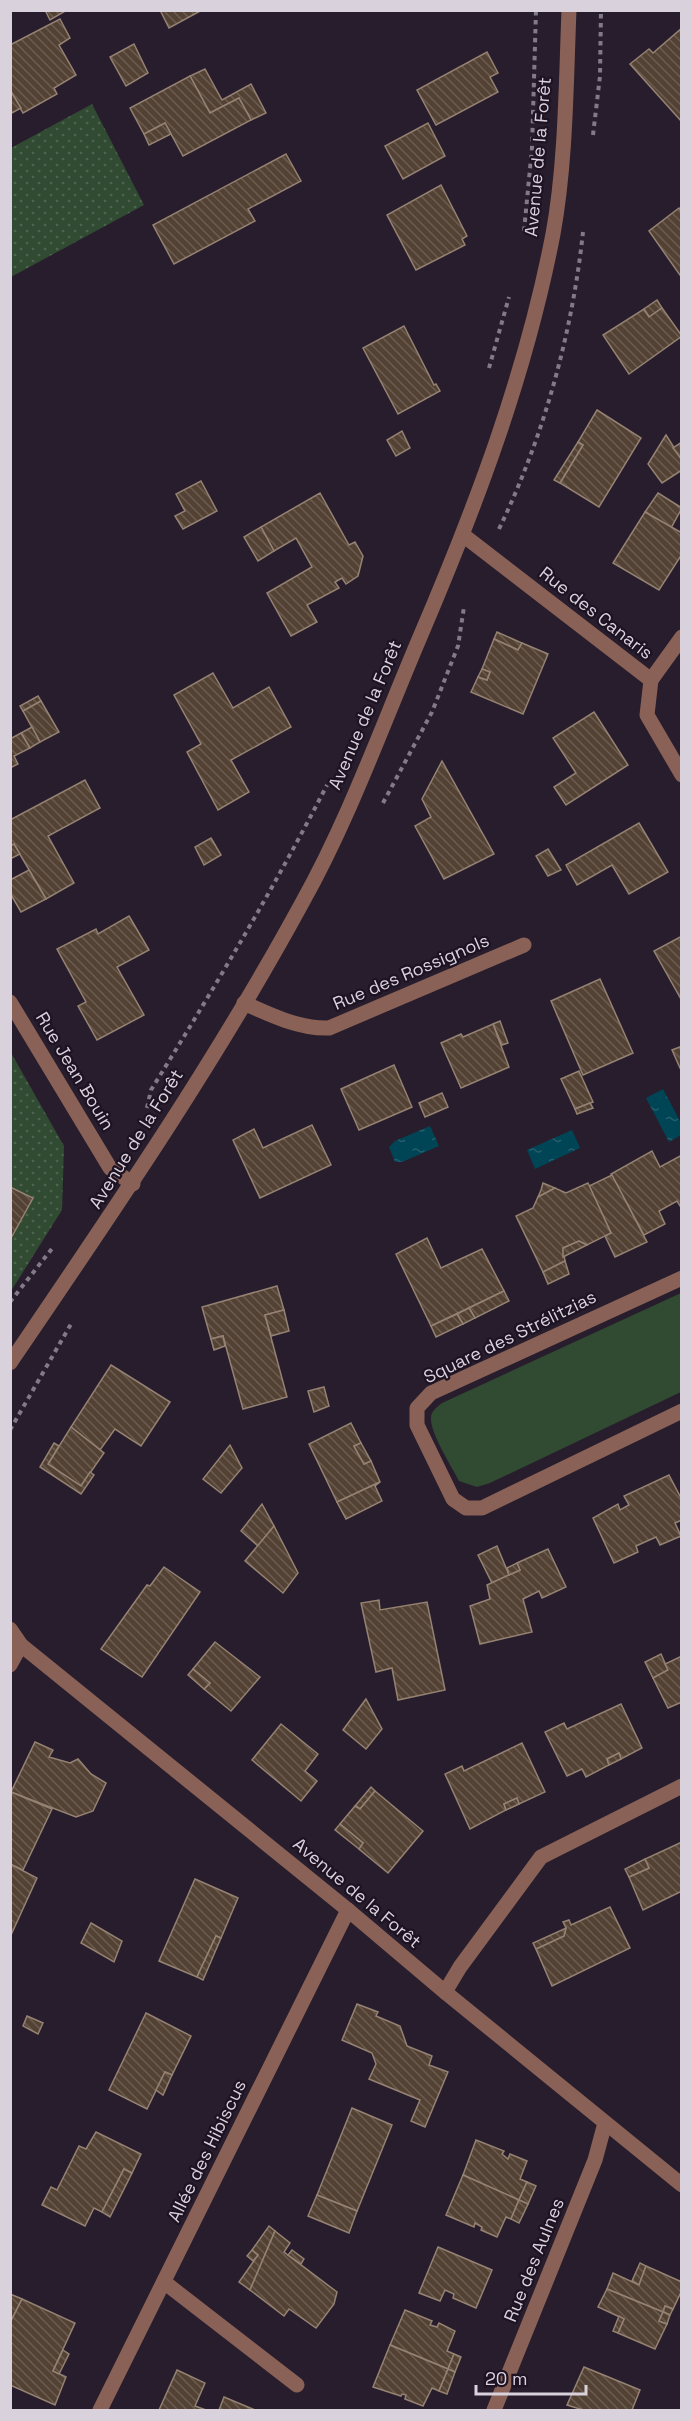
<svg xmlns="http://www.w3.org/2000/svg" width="692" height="2421" font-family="'Space Grotesk',sans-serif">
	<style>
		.park { fill: #314a32 }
		.garden { fill: url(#garden-dots) }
		.water { fill: url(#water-ripples) }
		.building { fill: url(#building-back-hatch); stroke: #958272; stroke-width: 1.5 }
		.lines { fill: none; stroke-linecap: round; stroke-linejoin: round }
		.path { stroke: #827a87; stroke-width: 4; stroke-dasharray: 4.5 4.5; stroke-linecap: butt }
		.minor { stroke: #8a6156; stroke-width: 15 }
		.labels { text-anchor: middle; stroke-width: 4.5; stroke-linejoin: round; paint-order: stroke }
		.street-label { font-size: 18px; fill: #d9d2dd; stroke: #1d1322 }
	</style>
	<defs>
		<pattern id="garden-dots" width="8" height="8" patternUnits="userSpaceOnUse" patternTransform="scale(1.5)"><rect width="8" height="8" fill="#314a32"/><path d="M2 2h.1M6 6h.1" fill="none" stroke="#4e634f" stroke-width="1.8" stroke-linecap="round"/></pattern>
		<pattern id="water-ripples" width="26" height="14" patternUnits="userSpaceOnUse" patternTransform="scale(1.5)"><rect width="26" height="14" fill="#004555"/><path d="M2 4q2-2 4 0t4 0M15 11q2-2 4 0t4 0" fill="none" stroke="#255f6d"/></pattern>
		<pattern id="building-back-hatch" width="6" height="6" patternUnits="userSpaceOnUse" patternTransform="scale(1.5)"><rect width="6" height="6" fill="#534234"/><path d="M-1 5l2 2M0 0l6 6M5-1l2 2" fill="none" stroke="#6b5c51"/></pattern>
	</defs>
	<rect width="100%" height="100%" fill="#271d2c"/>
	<!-- park -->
	<path class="park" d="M681,1293V1392L490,1483L477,1487L459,1481C452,1467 430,1433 431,1418C431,1411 437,1407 442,1403Z"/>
	<!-- garden -->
	<g class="garden">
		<polygon points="92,104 144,205 11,277 11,148"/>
		<polygon points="10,1051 64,1146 62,1210 11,1291"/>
	</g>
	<!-- water -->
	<g class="water">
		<polygon points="663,1089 681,1123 681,1135 669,1142 646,1098"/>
		<polygon points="430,1126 439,1146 402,1162 395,1162 389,1147 395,1141"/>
		<polygon points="572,1130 580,1148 535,1169 527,1150"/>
	</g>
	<!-- building -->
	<g class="building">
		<polygon points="45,10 67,10 50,20"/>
		<polygon points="160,10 202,10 169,28"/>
		<polygon points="60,19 70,38 59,45 76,75 54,88 57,94 23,113 10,90 10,45"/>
		<polygon points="682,28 682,122 630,64 649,49 653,53"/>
		<polygon points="134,44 148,73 126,86 110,57"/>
		<polygon points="487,52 498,73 490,77 498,92 436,125 417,90"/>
		<polygon points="205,69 222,100 251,84 266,113 251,120 239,98 210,113 190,76"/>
		<polygon points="190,76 210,113 239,98 251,120 183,156 165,123 144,134 130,108"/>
		<polygon points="10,90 21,108 10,114"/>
		<polygon points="165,123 171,134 149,145 144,134"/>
		<polygon points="428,123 445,156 403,179 385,146"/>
		<polygon points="286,154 301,181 248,209 255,221 174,264 153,225"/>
		<polygon points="441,185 467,236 462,239 465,245 416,270 387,215"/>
		<polygon points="679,208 682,212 682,278 649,231"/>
		<polygon points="657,300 662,308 649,317 644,309"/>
		<polygon points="662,308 682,336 629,374 603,335 644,309 649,317"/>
		<polygon points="404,326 434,385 436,384 440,391 398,414 363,348"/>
		<polygon points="597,410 641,438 599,507 560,483 583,445 578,442"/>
		<polygon points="402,431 410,448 396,456 387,440"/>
		<polygon points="666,435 682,460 682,470 662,483 648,464"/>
		<polygon points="578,442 583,445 560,483 554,480"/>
		<polygon points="682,442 682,460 673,448"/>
		<polygon points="201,481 217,511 183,529 175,516 185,511 176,494"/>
		<polygon points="320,493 349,545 355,542 363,556 358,576 346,584 342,578 335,582 339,588 307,605 317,622 291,636 267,593 312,567 296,538 274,551 261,527"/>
		<polygon points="658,493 682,508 671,528 645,512"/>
		<polygon points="645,512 682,533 682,554 659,590 613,563"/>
		<polygon points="261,527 274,551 258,561 244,537"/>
		<polygon points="497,632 522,643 518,650 494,639"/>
		<polygon points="494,639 518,650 522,643 548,654 523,714 471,692 478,677 487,680 490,672 482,669"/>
		<polygon points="482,669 490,672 487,680 478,677"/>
		<polygon points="213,673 233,708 269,687 291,727 231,760 249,792 218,810 187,752 201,744 174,695"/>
		<polygon points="38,696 41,701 23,711 20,706"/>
		<polygon points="41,701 59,732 40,742 23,711"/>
		<polygon points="594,712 628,765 566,805 554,787 576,773 553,738"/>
		<polygon points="32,727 40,742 30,748 21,733"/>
		<polygon points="21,733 30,748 14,756 18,764 10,768 10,739"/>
		<polygon points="442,761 494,854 444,879 415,826 431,817 422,799"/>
		<polygon points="85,780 100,808 48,836 74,883 46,899 14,844 10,846 10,820"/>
		<polygon points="639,823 668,872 629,894 612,865 577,885 566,865"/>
		<polygon points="211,838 221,855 204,865 195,847"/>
		<polygon points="14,844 20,854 10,859 10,846"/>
		<polygon points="548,849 561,870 548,876 536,856"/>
		<polygon points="29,870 46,899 21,912 10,893 10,880"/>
		<polygon points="129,916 149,950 117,967 144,1015 97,1040 78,1006 86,1002 57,949 96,929 98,934"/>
		<polygon points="682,936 682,1001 654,951"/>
		<polygon points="600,979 633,1053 583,1075 551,1001"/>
		<polygon points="500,1021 508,1043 502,1045 493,1024"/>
		<polygon points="493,1024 509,1067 461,1088 441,1043 461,1034 463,1037"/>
		<polygon points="682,1046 682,1067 680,1068 672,1050"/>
		<polygon points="394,1065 412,1107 359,1130 341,1089"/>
		<polygon points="579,1071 593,1102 575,1109 561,1079"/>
		<polygon points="442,1093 448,1107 425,1117 419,1103"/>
		<polygon points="590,1103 593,1108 577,1114 575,1109"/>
		<polygon points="312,1125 331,1165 260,1198 233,1140 254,1129 263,1148"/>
		<polygon points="652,1151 660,1167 682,1155 682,1209 677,1201 659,1211 665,1224 644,1235 611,1174"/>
		<polygon points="612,1175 647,1242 615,1257 605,1236 611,1233 589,1186"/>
		<polygon points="543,1183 555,1188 538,1197 541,1190"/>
		<polygon points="588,1183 611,1233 587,1245 579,1241 563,1248 565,1261 543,1272 516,1216 533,1208 538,1197 555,1188 566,1193"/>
		<polygon points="10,1187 33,1198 10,1240"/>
		<polygon points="427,1238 441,1268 482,1249 504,1291 431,1326 396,1254"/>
		<polygon points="579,1241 587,1245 563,1257 563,1248"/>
		<polygon points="565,1261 569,1274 548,1284 543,1272"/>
		<polygon points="277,1286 284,1310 265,1315 287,1397 243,1409 223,1336 211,1339 202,1307"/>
		<polygon points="504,1291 509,1301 475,1318 469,1308"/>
		<polygon points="469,1308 475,1318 463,1324 457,1314"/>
		<polygon points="284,1310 289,1331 271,1336 265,1315"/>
		<polygon points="457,1314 463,1324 436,1337 431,1326"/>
		<polygon points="223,1336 225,1346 214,1350 211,1339"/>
		<polygon points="111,1365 170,1402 141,1446 115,1429 100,1450 71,1427"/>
		<polygon points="324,1387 329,1406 314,1412 308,1391"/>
		<polygon points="351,1423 361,1443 354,1446 364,1464 371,1461 380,1482 337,1502 309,1444"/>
		<polygon points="71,1427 104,1453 81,1486 48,1464"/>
		<polygon points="54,1443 59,1446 48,1464 81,1486 90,1472 94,1475 81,1494 40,1467"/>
		<polygon points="361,1443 371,1461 364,1464 354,1446"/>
		<polygon points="230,1445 242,1468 221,1493 203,1479"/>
		<polygon points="669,1475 682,1500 682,1520 675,1523 681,1536 660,1545 656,1537 636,1546 638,1552 614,1563 593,1518 618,1504 620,1510 629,1505 624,1496"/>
		<polygon points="380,1482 375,1486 382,1501 346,1519 337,1502"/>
		<polygon points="262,1504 274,1526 258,1546 241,1531"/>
		<polygon points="274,1526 298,1573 283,1593 245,1561"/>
		<polygon points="497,1546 509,1575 492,1583 478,1555"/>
		<polygon points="548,1549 566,1587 542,1598 539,1591 523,1599 532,1632 480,1644 470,1606 490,1599 487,1585 520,1570 517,1563"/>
		<polygon points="517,1563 520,1570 509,1575 507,1568"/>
		<polygon points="164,1567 200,1592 142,1677 101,1649 147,1585 150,1586"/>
		<polygon points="379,1600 380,1610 427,1602 445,1690 398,1700 392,1668 376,1672 361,1603"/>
		<polygon points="215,1642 260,1677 231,1711 204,1689 210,1683 193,1669"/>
		<polygon points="661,1654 668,1670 653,1678 645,1662"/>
		<polygon points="682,1656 682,1702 668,1708 653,1678 668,1670 665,1664"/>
		<polygon points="193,1669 210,1683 204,1689 188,1675"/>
		<polygon points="366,1699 382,1729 366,1749 343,1730"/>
		<polygon points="621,1704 642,1748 621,1759 619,1753 607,1759 609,1765 586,1777 582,1769 567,1776 545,1732 564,1723 567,1729"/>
		<polygon points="281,1724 318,1754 305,1771 317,1781 301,1801 252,1760"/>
		<polygon points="35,1742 53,1750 49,1757 70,1763 78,1759 91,1774 106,1783 93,1811 76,1817 11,1792"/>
		<polygon points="522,1743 545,1792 519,1804 517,1798 504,1804 506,1810 470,1829 445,1774 462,1766 464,1771"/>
		<polygon points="619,1753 621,1759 609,1765 607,1759"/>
		<polygon points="371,1787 375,1791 360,1809 355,1806"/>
		<polygon points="375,1791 423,1831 388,1873 359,1849 363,1843 340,1824 355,1806 360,1809"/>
		<polygon points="11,1792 52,1809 23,1870 10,1864"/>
		<polygon points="517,1798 519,1804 506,1810 504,1804"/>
		<polygon points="340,1824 363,1843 359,1849 335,1830"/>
		<polygon points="682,1842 682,1891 643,1910 629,1877 649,1868 645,1859"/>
		<polygon points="645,1859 649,1868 629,1877 625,1869"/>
		<polygon points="10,1864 37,1878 11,1935 10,1935"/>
		<polygon points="195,1879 238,1898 221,1938 216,1936 197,1977 159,1961"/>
		<polygon points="610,1907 630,1948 552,1986 536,1949 564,1936 566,1928 563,1922 569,1920 571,1925"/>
		<polygon points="91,1923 122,1941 114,1962 81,1943"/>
		<polygon points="566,1928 564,1936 536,1949 533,1943"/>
		<polygon points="216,1936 221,1938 203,1980 197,1977"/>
		<polygon points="357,2004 378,2012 376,2016 400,2026 407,2046 432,2056 429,2065 448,2072 425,2127 411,2121 420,2100 369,2079 376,2064 372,2053 342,2040"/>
		<polygon points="146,2013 191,2036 172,2075 165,2072 147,2109 109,2090"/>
		<polygon points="27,2016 43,2023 38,2034 23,2026"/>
		<polygon points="165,2072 172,2075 163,2095 156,2090"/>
		<polygon points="352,2108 392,2125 357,2211 317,2195"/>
		<polygon points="96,2132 141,2154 132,2173 124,2169 102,2212 94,2208 85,2226 42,2205 51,2187 57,2190 79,2146 86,2149"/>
		<polygon points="476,2140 504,2151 502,2154 508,2159 510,2154 527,2161 520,2179 527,2182 519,2200 463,2175"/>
		<polygon points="124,2169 132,2173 110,2217 102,2212"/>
		<polygon points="463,2175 519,2200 511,2219 506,2217 497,2237 481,2230 482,2227 475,2223 474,2227 446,2215"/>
		<polygon points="527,2182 536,2186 528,2204 519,2200"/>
		<polygon points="317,2195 357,2211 349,2233 308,2216"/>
		<polygon points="519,2200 528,2204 519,2223 511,2219"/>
		<polygon points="269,2226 275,2231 250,2290 239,2282 258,2255 252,2250"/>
		<polygon points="275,2231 290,2243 284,2252 337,2292 334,2304 316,2328 289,2309 284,2316 250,2290"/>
		<polygon points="438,2247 492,2270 476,2308 453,2298 454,2294 445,2290 440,2301 419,2293"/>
		<polygon points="252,2250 258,2255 253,2261 247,2256"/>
		<polygon points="292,2250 304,2259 301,2264 288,2255"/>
		<polygon points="640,2263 646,2266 639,2285 632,2281"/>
		<polygon points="646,2266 682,2282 682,2290 673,2309 665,2306 663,2312 607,2289 613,2273 639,2285"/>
		<polygon points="607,2289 663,2312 659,2321 667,2324 655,2349 618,2333 624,2319 598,2307"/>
		<polygon points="10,2294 22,2299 10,2323"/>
		<polygon points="22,2299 75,2323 53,2371 66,2377 55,2405 10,2385 10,2323"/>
		<polygon points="665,2306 673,2309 670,2315 663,2312"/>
		<polygon points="405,2310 432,2321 430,2325 437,2327 439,2323 455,2331 447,2351 454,2354 448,2369 390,2345"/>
		<polygon points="663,2312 670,2315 667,2324 659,2321"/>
		<polygon points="619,2316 624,2319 618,2333 613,2331"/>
		<polygon points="390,2345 448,2369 439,2391 432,2388 423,2406 405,2399 406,2395 402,2394 401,2396 373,2387"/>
		<polygon points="63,2350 69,2354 59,2374 53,2371"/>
		<polygon points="454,2354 461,2357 455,2372 448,2369"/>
		<polygon points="584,2367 640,2390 632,2410 583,2410 567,2405"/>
		<polygon points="448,2369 455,2372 447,2394 439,2391"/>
		<polygon points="177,2370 205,2383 195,2406 206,2410 159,2410"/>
		<polygon points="224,2397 255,2410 219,2410"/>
	</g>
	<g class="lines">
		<!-- path -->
		<g class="path">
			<polyline points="593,135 600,76 601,10"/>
			<polyline points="524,231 532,148 536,10"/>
			<polyline points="489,368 509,297"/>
			<path d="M499,529C544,436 572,334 583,232"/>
			<polyline points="383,803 432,712 458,646 464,607"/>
			<path d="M147,1108L151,1090C213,990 273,890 327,785"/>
			<polyline points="10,1302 54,1246"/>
			<polyline points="10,1430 71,1324"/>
		</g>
		<!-- minor -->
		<g class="minor">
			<polyline points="463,535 651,680 647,715 682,775"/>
			<polyline points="651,680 682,637"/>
			<polyline points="10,1002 110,1168 133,1184"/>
			<path d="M244,1003C270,1015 300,1029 329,1028L524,945"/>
			<polyline points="682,1278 431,1393 417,1408 417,1425 453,1499 466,1508 482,1508 682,1411"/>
			<path d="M10,1363C112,1213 215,1063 302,903C349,819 382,726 420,637C476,506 526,374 553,234C566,163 566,83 569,10"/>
			<polyline points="10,1629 21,1645 348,1910 445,1992 682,2185"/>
			<polyline points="10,1665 21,1645"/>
			<polyline points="445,1992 460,1967 541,1857 682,1786"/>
			<polyline points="164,2282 297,2385"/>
			<polyline points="100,2410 348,1910"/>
			<polyline points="494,2410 595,2160 605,2123"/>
		</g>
	</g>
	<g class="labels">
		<!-- street labels -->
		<g class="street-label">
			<text transform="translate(538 157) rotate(-85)" y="6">Avenue de la Forêt</text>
			<text transform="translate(596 613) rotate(38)" y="6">Rue des Canaris</text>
			<text transform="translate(365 715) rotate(-67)" y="6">Avenue de la Forêt</text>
			<text transform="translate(411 972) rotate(-23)" y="6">Rue des Rossignols</text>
			<text transform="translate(75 1071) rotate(59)" y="6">Rue Jean Bouin</text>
			<text transform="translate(136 1139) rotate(-58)" y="6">Avenue de la Forêt</text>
			<text transform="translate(510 1337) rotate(-26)" y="6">Square des Strélitzias</text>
			<text transform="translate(357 1893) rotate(40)" y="6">Avenue de la Forêt</text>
			<text transform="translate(207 2151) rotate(-64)" y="6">Allée des Hibiscus</text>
			<text transform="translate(534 2260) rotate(-68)" y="6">Rue des Aulnes</text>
		</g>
	</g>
	<!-- border -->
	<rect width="692" height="2421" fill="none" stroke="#d9d2dd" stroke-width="24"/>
	<!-- scale -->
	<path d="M476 2385v9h110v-9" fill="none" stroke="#d9d2dd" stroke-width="3"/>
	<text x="485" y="2385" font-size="18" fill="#d9d2dd" stroke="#1d1322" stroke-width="4.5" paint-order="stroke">20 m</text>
</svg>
